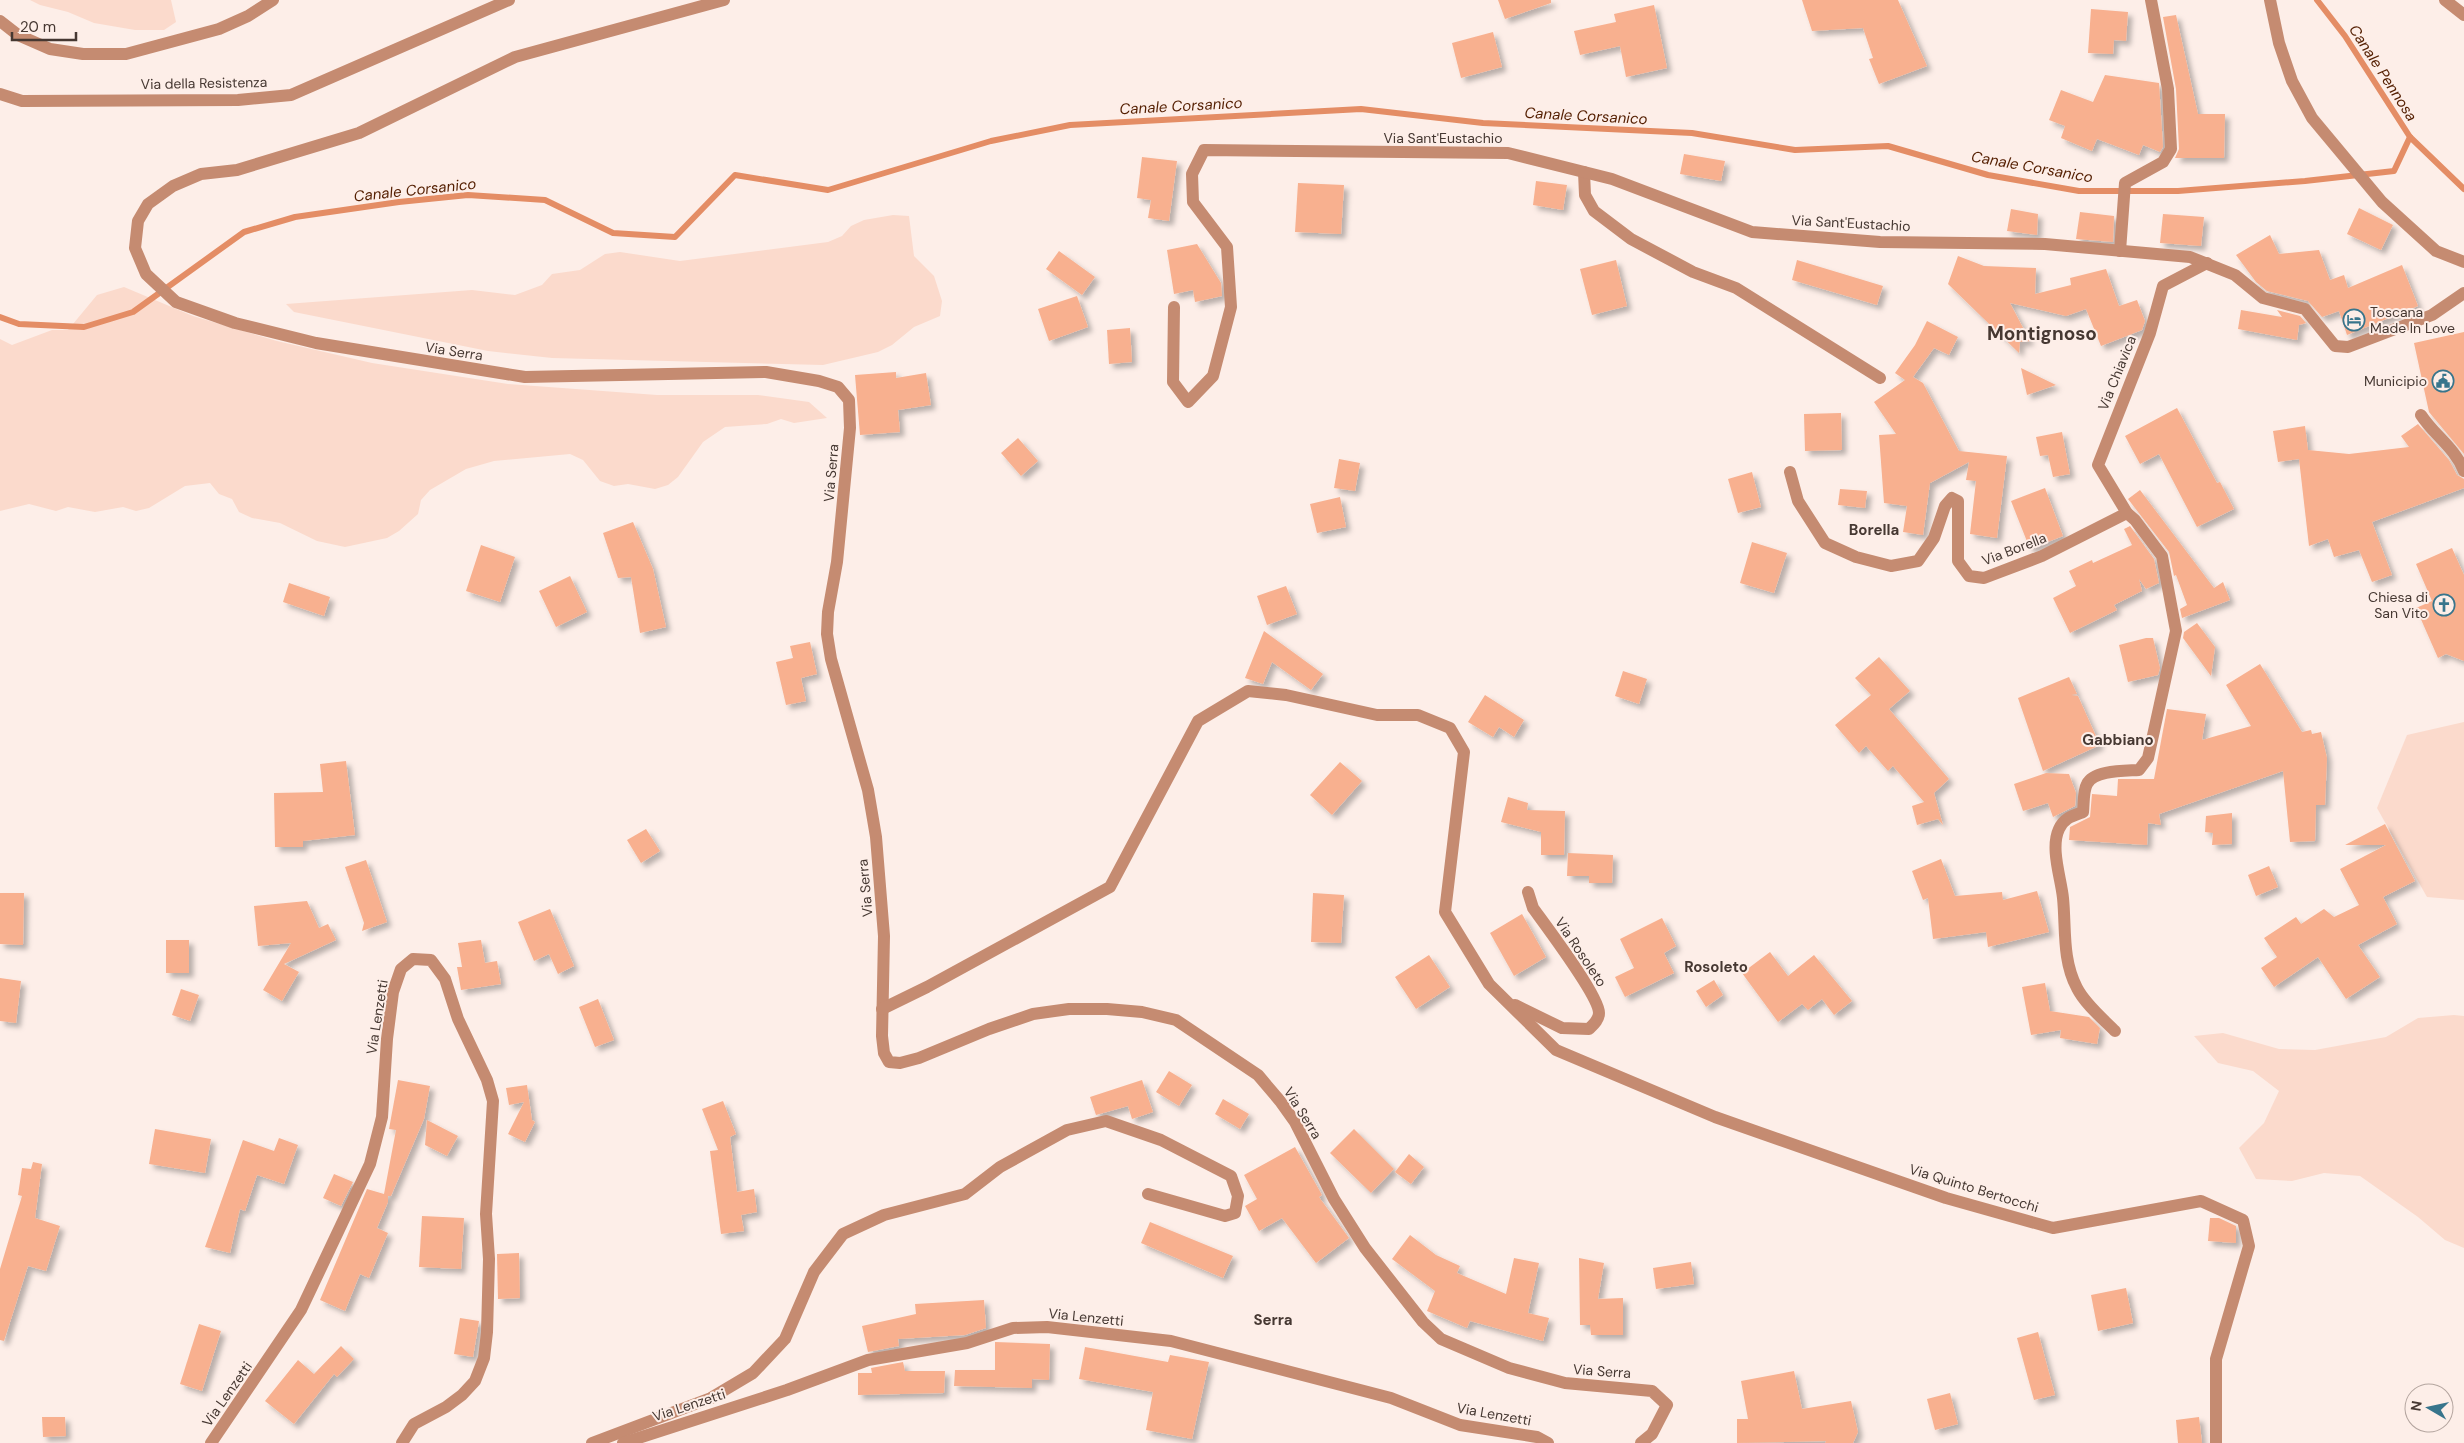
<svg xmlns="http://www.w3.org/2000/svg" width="2464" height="1443" font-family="'DM Sans',sans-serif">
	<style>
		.green { fill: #fbdacc }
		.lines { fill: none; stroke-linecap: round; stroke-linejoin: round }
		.stream { stroke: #e48d65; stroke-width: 6 }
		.building { fill: #f8b08f; filter: url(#shadow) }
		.minor { stroke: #c58b71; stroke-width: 12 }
		.labels { text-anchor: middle; stroke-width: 4; stroke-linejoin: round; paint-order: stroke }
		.street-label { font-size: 14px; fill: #463832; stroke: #fdeee8 }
		.poi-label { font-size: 14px; fill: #463832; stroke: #fdeee8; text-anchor: end }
		.water-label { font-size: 15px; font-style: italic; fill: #541e00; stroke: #fdeee8 }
		.neighbourhood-label { font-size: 15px; font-weight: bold; fill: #463832; stroke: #fdeee8 }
		.district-label { font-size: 19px; font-weight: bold; fill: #463832; stroke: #fdeee8 }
	</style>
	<defs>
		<filter id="shadow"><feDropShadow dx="4.5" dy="4.5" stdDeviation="2.5" flood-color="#0004"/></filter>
	</defs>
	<rect width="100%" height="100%" fill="#fdeee8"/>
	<!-- green -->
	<g class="green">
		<polygon points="30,0 171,0 176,22 164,30 135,30 94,23 68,12 40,5"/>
		<polygon points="893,215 909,216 914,256 934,276 942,301 940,316 914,327 892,345 878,352 823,365 552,358 488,351 294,312 286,304 472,290 515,295 542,285 552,274 580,270 605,254 620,252 680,261 828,242 842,236 851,226 864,220"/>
		<polygon points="124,287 193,316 277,341 372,363 508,384 657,395 758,395 809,402 827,418 794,423 781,419 767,424 725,427 703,442 678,477 668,485 655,489 628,484 614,486 600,481 583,460 570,454 494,461 466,469 430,490 421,500 418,514 399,531 387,538 345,547 317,541 280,523 252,518 239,512 232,499 219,494 210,483 185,486 149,508 136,511 123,507 95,512 68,507 56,511 29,504 0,511 0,339 12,345 52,330 68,330 97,295"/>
		<polygon points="2464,722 2464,900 2427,897 2377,808 2407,735"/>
		<polygon points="2454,1015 2464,1016 2464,1248 2445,1240 2418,1217 2360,1176 2324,1173 2292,1181 2256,1179 2239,1148 2264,1123 2279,1091 2253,1071 2218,1063 2194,1036 2223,1033 2279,1049 2315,1050 2386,1037 2418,1018"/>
	</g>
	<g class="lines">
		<!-- stream -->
		<g class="stream">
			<polyline points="2317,0 2345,36 2410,137 2464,189"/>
			<polyline points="0,317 19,324 84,327 133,312 244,232 295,217 399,202 468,195 545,200 613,233 675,237 735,175 828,190 991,141 1070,125 1361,109 1483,123 1692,133 1795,150 1888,146 1988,175 2079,191 2178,191 2305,181 2394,171 2410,137"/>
		</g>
	</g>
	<!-- building -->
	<g class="building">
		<polygon points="1498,0 1551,0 1551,3 1505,19"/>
		<polygon points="1802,0 1898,0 1927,66 1879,84 1869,59 1873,58 1863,28 1812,31"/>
		<polygon points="1654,5 1667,68 1626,77 1620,46 1580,55 1574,31 1616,22 1614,14"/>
		<polygon points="2091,9 2128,12 2126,41 2114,40 2113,54 2088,53"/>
		<polygon points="2176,15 2198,114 2225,114 2224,158 2175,158 2179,149 2176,89 2163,17"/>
		<polygon points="1493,32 1502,67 1461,78 1452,43"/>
		<polygon points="2105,75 2159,83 2163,147 2160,152 2143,145 2139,155 2097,139 2092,151 2061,138 2065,126 2049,120 2061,90 2093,102"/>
		<polygon points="1684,154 1725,161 1721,181 1680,174"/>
		<polygon points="1142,157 1177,161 1169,221 1148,218 1151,200 1137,198"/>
		<polygon points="1536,181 1567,185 1563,210 1533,205"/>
		<polygon points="1298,183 1344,185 1341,234 1295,232"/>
		<polygon points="2359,208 2393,225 2381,250 2347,234"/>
		<polygon points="2011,209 2038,214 2037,235 2007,231"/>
		<polygon points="2080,212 2114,216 2113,242 2076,239"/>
		<polygon points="2163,214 2204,217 2201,246 2160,243"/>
		<polygon points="2270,235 2279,254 2319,250 2330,280 2344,275 2348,288 2402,265 2418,306 2347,335 2339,311 2322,317 2308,301 2267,291 2256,282 2236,255"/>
		<polygon points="1197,244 1221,283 1222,296 1195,302 1193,290 1174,294 1167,250"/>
		<polygon points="1059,251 1095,277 1082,295 1046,269"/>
		<polygon points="1958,256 1984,266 2036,268 2035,294 2071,285 2070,278 2106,269 2119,306 2137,300 2145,321 2142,330 2101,346 2086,309 2066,316 2010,303 2030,341 2020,342 2019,353 1948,284"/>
		<polygon points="1616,260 1627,306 1592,315 1580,269"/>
		<polygon points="1797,260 1883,286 1877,305 1792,280"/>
		<polygon points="1077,296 1088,327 1049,341 1038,309"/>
		<polygon points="2241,310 2282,317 2277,310 2300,316 2306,323 2299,325 2297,340 2238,329"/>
		<polygon points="1927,321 1958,337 1949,355 1934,348 1913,377 1923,383 1959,451 2007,456 1997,538 1970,534 1976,481 1966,480 1969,462 1930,483 1923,535 1903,532 1907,506 1884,503 1879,435 1896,434 1874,402 1905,380 1895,373 1915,345"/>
		<polygon points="1130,328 1132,362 1109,364 1107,330"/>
		<polygon points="2464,332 2464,454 2429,412 2414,343"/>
		<polygon points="2021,368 2056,385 2027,395"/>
		<polygon points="896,372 896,378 926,373 931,405 898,410 900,432 860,435 855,375"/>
		<polygon points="2177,408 2217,483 2220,482 2234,509 2197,527 2159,454 2140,464 2125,436"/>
		<polygon points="1841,413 1842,450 1805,451 1804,414"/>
		<polygon points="2418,424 2449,460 2457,475 2464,479 2464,488 2372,522 2392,575 2372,582 2359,550 2334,557 2328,539 2309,546 2299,459 2278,462 2273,431 2305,426 2308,450 2349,454 2409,447 2401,436"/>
		<polygon points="2062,432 2070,474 2053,477 2048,455 2040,456 2036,437"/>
		<polygon points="1018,438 1038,461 1021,476 1001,453"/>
		<polygon points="1339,459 1360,463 1355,491 1334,488"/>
		<polygon points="1752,472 1761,507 1738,513 1728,479"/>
		<polygon points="2045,488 2063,536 2030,549 2011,501"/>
		<polygon points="1840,489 1867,491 1865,508 1838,505"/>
		<polygon points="2140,490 2214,588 2223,582 2230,600 2182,618 2180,609 2187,605 2176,575 2174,576 2169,552 2128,499"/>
		<polygon points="1340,497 1346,527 1317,533 1310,504"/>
		<polygon points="633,522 653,569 666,627 640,633 631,577 618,578 603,533"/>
		<polygon points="2130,526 2154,559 2159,583 2146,589 2139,579 2142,591 2114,605 2117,610 2070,633 2053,598 2076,586 2069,571 2092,560 2093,563 2132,545 2124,529"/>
		<polygon points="1752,542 1787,553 1774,593 1740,583"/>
		<polygon points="481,545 515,557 500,602 466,591"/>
		<polygon points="2452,548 2464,575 2464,661 2446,654 2438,658 2416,608 2432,601 2416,564"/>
		<polygon points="570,576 587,612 556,627 539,591"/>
		<polygon points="289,583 330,597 324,616 283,602"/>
		<polygon points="1286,586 1297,614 1267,625 1257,596"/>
		<polygon points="2197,623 2215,647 2211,676 2183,638 2184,632"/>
		<polygon points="1264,631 1323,674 1311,690 1272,662 1263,684 1245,678"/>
		<polygon points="2146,638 2153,638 2160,668 2158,675 2128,682 2119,645"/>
		<polygon points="810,642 817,674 801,678 806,701 786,705 776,662 793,658 790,646"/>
		<polygon points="1879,657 1910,691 1889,709 1949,779 1934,793 1943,825 1938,819 1917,825 1912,806 1924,802 1893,766 1888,771 1866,746 1859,753 1835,725 1871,695 1855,678"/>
		<polygon points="2260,664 2302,732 2311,730 2312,734 2321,732 2327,758 2325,805 2316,805 2315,841 2290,842 2283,771 2159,814 2161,825 2148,823 2147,845 2069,840 2070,827 2090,817 2092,794 2117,796 2118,779 2154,779 2167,709 2206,714 2202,740 2251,726 2226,685"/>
		<polygon points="1623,671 1647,679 1639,704 1615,696"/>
		<polygon points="2069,677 2077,694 2071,695 2078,696 2100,745 2043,771 2018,698"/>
		<polygon points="1485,695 1524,720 1514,737 1499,727 1493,737 1468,722"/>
		<polygon points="346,761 355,835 303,841 303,847 275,847 274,793 323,792 320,764"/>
		<polygon points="1340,762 1362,781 1332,815 1310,795"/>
		<polygon points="2046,773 2069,774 2076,793 2075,806 2053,817 2048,803 2023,811 2014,784"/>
		<polygon points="1508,797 1528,803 1527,810 1565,811 1564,855 1541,855 1541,832 1501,822"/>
		<polygon points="2232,813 2232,844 2212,845 2213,833 2205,832 2206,816"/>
		<polygon points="2385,824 2415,881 2383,897 2397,924 2358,945 2380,977 2346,999 2318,957 2274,987 2261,968 2277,957 2264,938 2296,917 2301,924 2324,909 2334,917 2359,905 2340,869 2386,845 2345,845"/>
		<polygon points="646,829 660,851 641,863 627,840"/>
		<polygon points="1568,853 1613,855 1612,883 1589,883 1589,876 1567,876"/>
		<polygon points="1941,859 1955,896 2002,892 2003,900 2037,891 2049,932 1988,947 1986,932 1933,939 1928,898 1923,900 1912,871"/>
		<polygon points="366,860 387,922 362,931 364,923 345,867"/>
		<polygon points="2269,866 2278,887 2256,896 2248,875"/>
		<polygon points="0,893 24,893 23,945 0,944"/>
		<polygon points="1313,893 1344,895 1341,943 1311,942"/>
		<polygon points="307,901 319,928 328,924 336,940 284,964 299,972 282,1001 263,990 291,943 258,946 254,906"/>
		<polygon points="550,909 574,966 558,974 549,954 534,961 518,922"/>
		<polygon points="1522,914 1546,957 1514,976 1490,933"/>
		<polygon points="1662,918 1676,946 1664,953 1674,973 1625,997 1615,977 1634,968 1620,939"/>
		<rect x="166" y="940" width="23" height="33"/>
		<polygon points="481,940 485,963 497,961 501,984 461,990 457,967 462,967 458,943"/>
		<polygon points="1770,952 1788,976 1814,955 1852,1001 1834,1015 1822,999 1808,1010 1802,1004 1778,1022 1742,973"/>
		<polygon points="1429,955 1450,987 1416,1009 1395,977"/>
		<polygon points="0,978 21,981 16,1023 0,1021"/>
		<polygon points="1714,980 1723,995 1706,1007 1696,991"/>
		<polygon points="2045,983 2050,1011 2089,1017 2100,1028 2097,1044 2060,1038 2061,1030 2031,1035 2022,987"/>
		<polygon points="181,989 199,995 190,1021 172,1015"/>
		<polygon points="598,999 614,1040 595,1047 579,1007"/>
		<polygon points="1169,1071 1192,1085 1179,1106 1156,1092"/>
		<polygon points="398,1080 430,1086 424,1119 391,1196 388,1196 388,1202 377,1228 388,1233 369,1278 360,1274 345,1311 320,1300 367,1189 384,1194 396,1130 389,1129"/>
		<polygon points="1142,1080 1153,1112 1132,1119 1128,1106 1096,1115 1090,1097"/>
		<polygon points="527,1085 532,1120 535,1122 525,1142 508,1134 524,1102 509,1105 506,1088"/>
		<polygon points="1223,1099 1249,1114 1240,1129 1215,1114"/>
		<polygon points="723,1101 736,1134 730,1137 737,1192 754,1189 757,1212 741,1215 744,1231 721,1234 710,1151 718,1150 702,1109"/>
		<polygon points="427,1120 458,1136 447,1156 425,1145"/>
		<polygon points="155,1129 211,1139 205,1173 149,1164"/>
		<polygon points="1354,1129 1394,1169 1371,1193 1330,1153"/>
		<polygon points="279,1138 298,1145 284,1184 257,1175 245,1211 240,1209 230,1253 205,1247 243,1140 274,1151"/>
		<polygon points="1295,1147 1322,1195 1319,1197 1349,1238 1316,1263 1282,1218 1259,1231 1245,1206 1257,1199 1244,1175"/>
		<polygon points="1409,1154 1424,1167 1411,1184 1395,1172"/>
		<polygon points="33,1162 42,1164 35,1218 60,1226 46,1271 28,1266 4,1341 0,1340 0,1269 22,1196 18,1195 22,1168 31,1169"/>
		<polygon points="334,1174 353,1182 341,1206 323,1198"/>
		<polygon points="422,1216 464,1218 461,1269 419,1267"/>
		<polygon points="2210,1218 2219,1218 2236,1226 2236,1243 2208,1241"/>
		<polygon points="1150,1222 1233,1256 1223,1278 1141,1243"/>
		<polygon points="1410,1235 1436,1255 1460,1266 1457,1273 1506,1294 1514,1258 1539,1263 1528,1313 1549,1318 1543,1341 1470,1321 1467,1328 1427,1311 1435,1291 1392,1259"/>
		<polygon points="519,1253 520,1298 498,1299 497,1254"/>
		<polygon points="1579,1258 1604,1263 1598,1299 1623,1298 1623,1335 1591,1335 1590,1325 1580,1325"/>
		<polygon points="1691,1262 1694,1284 1656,1289 1653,1268"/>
		<polygon points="2126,1288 2133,1323 2098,1331 2091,1295"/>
		<polygon points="984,1300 986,1328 965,1335 898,1339 899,1346 868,1352 862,1326 916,1314 915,1304"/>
		<polygon points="460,1318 479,1321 473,1357 454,1354"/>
		<polygon points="199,1324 221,1331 202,1391 180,1384"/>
		<polygon points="2038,1332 2055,1395 2034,1400 2017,1338"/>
		<polygon points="995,1342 1050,1344 1049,1380 1032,1379 1032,1388 954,1386 955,1370 995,1370"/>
		<polygon points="341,1346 354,1359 337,1377 334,1374 294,1424 265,1401 298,1360 314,1374"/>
		<polygon points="1085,1347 1168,1362 1170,1355 1209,1362 1192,1439 1146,1430 1153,1392 1079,1379"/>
		<polygon points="903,1362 905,1371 945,1371 944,1393 858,1395 858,1373 872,1373 871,1368"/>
		<polygon points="1794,1371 1802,1409 1851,1401 1858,1432 1853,1443 1825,1443 1826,1441 1737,1443 1737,1419 1748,1419 1741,1381"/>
		<polygon points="1950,1393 1958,1424 1935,1430 1927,1399"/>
		<polygon points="42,1417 65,1417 66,1436 43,1437"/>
		<polygon points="2199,1417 2202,1443 2178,1443 2176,1420"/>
	</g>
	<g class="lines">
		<!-- minor -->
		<g class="minor">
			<polyline points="724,0 515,57 359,133 237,170 201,174 173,186 148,204 138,221 135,248 146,274 176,302 235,323 316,343 525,377 766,372 819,381 838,387 849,400 850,428 837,562 828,612 827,634 831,659 868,790 876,837 884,936 882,1036 884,1053 889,1062 900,1063 919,1058 989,1029 1033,1014 1069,1009 1107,1009 1142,1012 1176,1020 1258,1075 1280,1101 1295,1122 1334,1199 1365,1248 1423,1322 1441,1339 1509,1368 1565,1383 1652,1391 1667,1405 1652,1434 1641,1443"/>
			<polyline points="2270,0 2279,43 2292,81 2312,118 2382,202 2436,251 2464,262"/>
			<polyline points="2445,0 2464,15"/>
			<polyline points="0,21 18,35 50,49 83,54 126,54 219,29 248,16 273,0"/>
			<polyline points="0,94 22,101 238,100 291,95 509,0"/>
			<polyline points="1584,172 1585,195 1594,211 1631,239 1693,272 1736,288 1880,378"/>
			<polyline points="2120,251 2125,183 2163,162 2171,149 2168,89 2151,0"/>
			<polyline points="1174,307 1173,382 1188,402 1213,376 1231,307 1227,247 1193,202 1192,174 1204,150 1508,153 1612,179 1752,232 1880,242 2045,244 2190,257 2235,275 2263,298 2305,309 2335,346 2348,347 2432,315 2464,293"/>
			<path d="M2421,415C2434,435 2455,448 2464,471"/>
			<polyline points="1790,472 1798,501 1825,543 1856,557 1891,566 1918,561 1934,538 1945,506 1952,498 1958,501 1958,561 1969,576 1984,578 2042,556 2127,513"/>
			<path d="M1515,1005L1562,1028L1589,1029C1593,1025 1599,1020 1599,1013C1599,996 1546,926 1533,908L1528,892"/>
			<polyline points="882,1009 927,987 1110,887 1198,721 1248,691 1286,695 1377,715 1418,715 1450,728 1464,752 1445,912 1489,984 1556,1050 1715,1117 1946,1198 2053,1228 2201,1201 2243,1220 2249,1246 2216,1359 2216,1443"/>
			<path d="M2115,1031C2103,1019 2085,1004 2077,988C2062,960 2066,928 2063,898C2061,878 2050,848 2059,829C2064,818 2072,816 2083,812C2084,804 2083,791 2087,784C2094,770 2125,771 2139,770L2148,758L2176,631L2162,556L2135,520L2127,513L2098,465L2150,333L2163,286L2207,263"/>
			<polyline points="211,1443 301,1310 370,1164 382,1117 387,1039 393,992 401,969 413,959 431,960 445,979 458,1019 487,1080 493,1101 486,1214 489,1259 487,1332 484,1358 475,1381 462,1395 446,1407 414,1424 402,1443"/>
			<polyline points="592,1443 711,1398 753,1373 785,1339 814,1272 843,1234 884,1215 965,1194 1000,1167 1067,1130 1106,1121 1161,1140 1231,1176 1238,1196 1235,1213 1225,1216 1148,1194"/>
			<polyline points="623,1443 787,1390 868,1360 967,1343 1013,1328 1047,1327 1171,1341 1391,1398 1460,1425 1537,1437 1548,1443"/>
		</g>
	</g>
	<!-- icons -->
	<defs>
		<g id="hotel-ring" transform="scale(1.125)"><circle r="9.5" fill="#fdeee8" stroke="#38758c" stroke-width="1.5"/><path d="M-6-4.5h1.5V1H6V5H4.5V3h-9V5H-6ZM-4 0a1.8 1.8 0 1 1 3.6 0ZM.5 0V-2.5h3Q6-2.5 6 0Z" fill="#38758c"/></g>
		<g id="civic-ring" transform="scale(1.125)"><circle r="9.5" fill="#fdeee8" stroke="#38758c" stroke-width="1.5"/><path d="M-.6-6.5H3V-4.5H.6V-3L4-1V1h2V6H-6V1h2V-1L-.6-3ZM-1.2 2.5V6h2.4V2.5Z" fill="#38758c"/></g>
		<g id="church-ring" transform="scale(1.125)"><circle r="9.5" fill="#fdeee8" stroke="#38758c" stroke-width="1.5"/><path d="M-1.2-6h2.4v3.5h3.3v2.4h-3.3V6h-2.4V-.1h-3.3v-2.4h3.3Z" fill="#38758c"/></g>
	</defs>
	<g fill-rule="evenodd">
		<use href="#hotel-ring" x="2354" y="320"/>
		<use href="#civic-ring" x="2443" y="381"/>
		<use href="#church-ring" x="2444" y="605"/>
	</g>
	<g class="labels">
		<!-- street labels -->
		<g class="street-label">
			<text transform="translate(204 83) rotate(-1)" y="5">Via della Resistenza</text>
			<text x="1443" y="143">Via Sant'Eustachio</text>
			<text transform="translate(1851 223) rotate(3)" y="5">Via Sant'Eustachio</text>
			<text transform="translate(454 351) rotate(9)" y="5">Via Serra</text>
			<text transform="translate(2117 373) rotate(-68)" y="5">Via Chiavica</text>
			<text transform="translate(831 473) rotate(-85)" y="5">Via Serra</text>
			<text transform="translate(2014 549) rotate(-21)" y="5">Via Borella</text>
			<text transform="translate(865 888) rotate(-95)" y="5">Via Serra</text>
			<text transform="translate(1581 952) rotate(56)" y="5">Via Rosoleto</text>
			<text transform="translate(377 1017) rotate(-81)" y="5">Via Lenzetti</text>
			<text transform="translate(1303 1113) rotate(58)" y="5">Via Serra</text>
			<text transform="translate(1974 1188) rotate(17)" y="5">Via Quinto Bertocchi</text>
			<text transform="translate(1086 1317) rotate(6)" y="5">Via Lenzetti</text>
			<text transform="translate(1602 1371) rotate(4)" y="5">Via Serra</text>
			<text transform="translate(227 1394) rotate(-55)" y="5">Via Lenzetti</text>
			<text transform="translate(689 1405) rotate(-18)" y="5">Via Lenzetti</text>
			<text transform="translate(1494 1414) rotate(10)" y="5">Via Lenzetti</text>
		</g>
		<!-- poi labels -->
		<g class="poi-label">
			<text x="2370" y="317" text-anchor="start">Toscana<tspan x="2370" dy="16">Made In Love</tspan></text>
			<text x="2427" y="386">Municipio</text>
			<text x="2428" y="602">Chiesa di<tspan x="2428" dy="16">San Vito</tspan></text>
		</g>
		<!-- water labels -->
		<g class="water-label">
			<text transform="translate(2383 73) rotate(57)" y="5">Canale Pennosa</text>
			<text transform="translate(1181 106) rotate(-3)" y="5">Canale Corsanico</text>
			<text transform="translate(1586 116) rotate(3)" y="5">Canale Corsanico</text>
			<text transform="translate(2032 167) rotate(10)" y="5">Canale Corsanico</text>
			<text transform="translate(415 190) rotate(-6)" y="5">Canale Corsanico</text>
		</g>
		<!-- neighbourhood labels -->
		<g class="neighbourhood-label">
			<text x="1874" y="535">Borella</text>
			<text x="2118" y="745">Gabbiano</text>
			<text x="1716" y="972">Rosoleto</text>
			<text x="1273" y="1325">Serra</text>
		</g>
		<!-- district labels -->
		<g class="district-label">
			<text x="2042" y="340">Montignoso</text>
		</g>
	</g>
	<!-- north arrow -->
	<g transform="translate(2429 1408) rotate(279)"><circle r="24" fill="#fdeee8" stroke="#b4a59f"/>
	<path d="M0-4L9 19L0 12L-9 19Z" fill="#38758c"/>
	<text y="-8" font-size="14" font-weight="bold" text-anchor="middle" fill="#463832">N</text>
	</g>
	<!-- scale -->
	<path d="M12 32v8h64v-8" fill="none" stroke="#463832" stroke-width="2.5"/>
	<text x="20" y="32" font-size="15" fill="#463832" stroke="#fdeee8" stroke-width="4" paint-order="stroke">20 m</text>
</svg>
